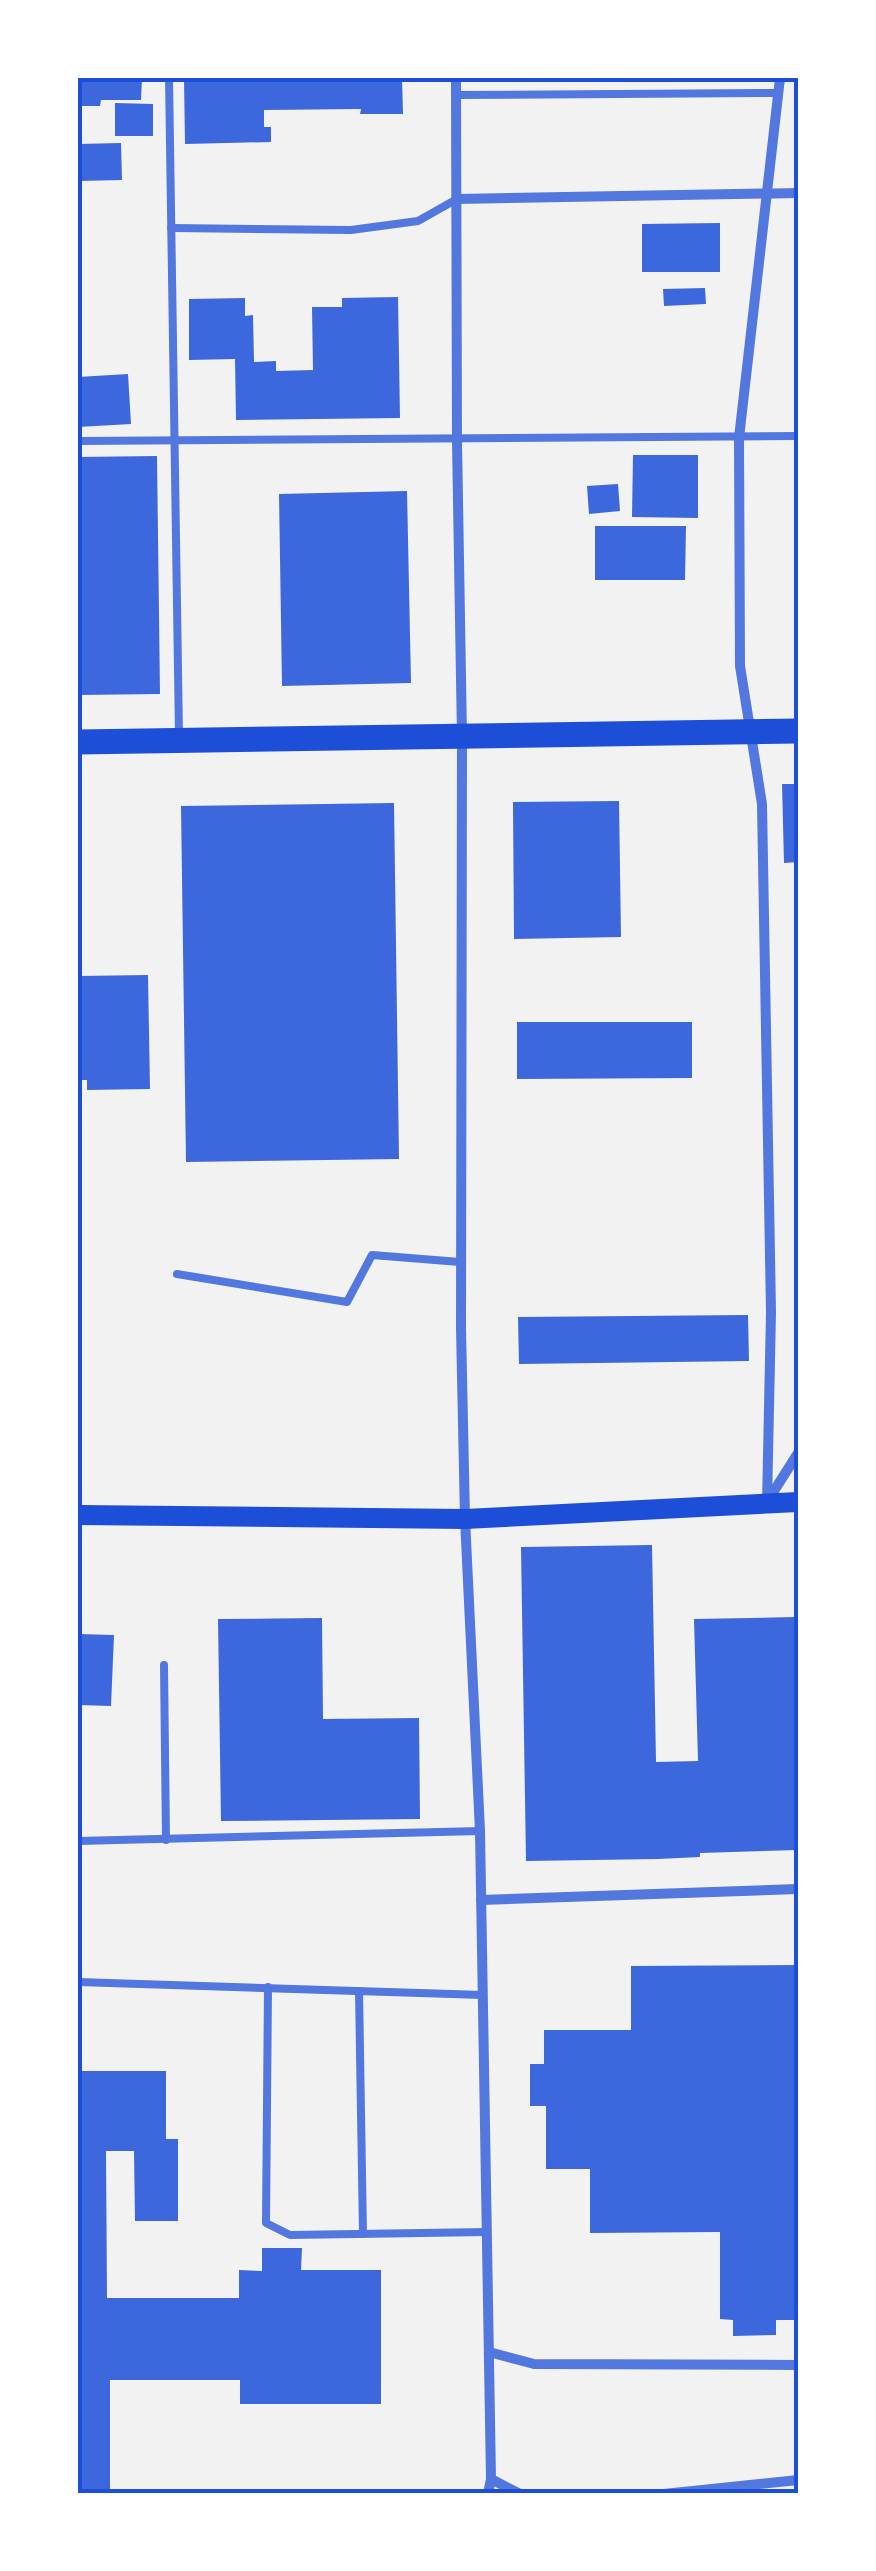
<svg xmlns="http://www.w3.org/2000/svg" width="876" height="2571" font-family="Commissioner,sans-serif">
	<style>
		.building { fill: #3d67dc }
		.lines { fill: none; stroke-linecap: round; stroke-linejoin: round }
		.service { stroke: #5277de; stroke-width: 8 }
		.minor { stroke: #5277de; stroke-width: 10 }
		.secondary { stroke: #1d4ed8; stroke-width: 20 }
		.primary { stroke: #1d4ed8; stroke-width: 25 }
		.neatline { fill: none; stroke: #1d4ed8; stroke-width: 4 }
	</style>
	<rect width="100%" height="100%" fill="#f2f2f2"/>
	<!-- building -->
	<g class="building">
		<polygon points="78,78 142,78 141,100 101,100 100,106 78,106"/>
		<polygon points="184,78 402,78 403,114 360,114 361,109 264,110 264,127 271,127 271,142 185,144"/>
		<polygon points="115,103 153,104 153,136 115,136"/>
		<polygon points="121,143 122,180 78,181 78,144"/>
		<polygon points="720,223 720,272 642,272 642,224"/>
		<polygon points="705,288 706,304 664,306 663,289"/>
		<polygon points="398,297 400,418 236,420 235,359 189,360 189,299 245,298 245,316 253,315 254,362 276,361 276,371 313,370 312,307 342,307 342,298"/>
		<polygon points="128,374 131,424 78,427 78,377"/>
		<polygon points="633,455 698,455 698,518 632,517"/>
		<polygon points="157,456 160,694 78,695 78,457"/>
		<polygon points="618,484 620,511 589,514 587,486"/>
		<polygon points="407,491 411,683 282,686 279,494"/>
		<polygon points="595,526 686,526 685,580 595,580"/>
		<polygon points="782,784 798,784 798,862 784,863"/>
		<polygon points="619,801 621,937 514,939 513,802"/>
		<polygon points="394,803 399,1159 186,1162 181,806"/>
		<polygon points="148,975 150,1089 87,1090 87,1080 78,1080 78,976"/>
		<polygon points="517,1022 692,1022 692,1078 517,1079"/>
		<polygon points="748,1315 749,1361 519,1364 518,1317"/>
		<polygon points="652,1545 656,1762 698,1761 694,1619 796,1617 798,1850 700,1853 700,1857 658,1859 526,1861 521,1547"/>
		<polygon points="322,1618 323,1719 419,1718 420,1819 221,1821 218,1619"/>
		<polygon points="78,1634 114,1635 111,1706 78,1705"/>
		<polygon points="798,1965 798,2320 776,2320 776,2335 733,2336 733,2320 720,2319 720,2232 590,2233 590,2169 546,2169 546,2106 530,2106 530,2064 544,2064 544,2030 631,2030 631,1966"/>
		<polygon points="78,2071 166,2071 166,2139 178,2139 178,2221 135,2221 134,2151 106,2151 107,2298 239,2298 239,2270 262,2271 262,2248 302,2248 301,2270 381,2270 381,2404 240,2404 240,2380 110,2380 110,2494 78,2494"/>
	</g>
	<g class="lines">
		<!-- service -->
		<g class="service">
			<polyline points="169,78 179,736"/>
			<polyline points="456,95 779,93"/>
			<polyline points="171,228 351,230 418,221 457,199"/>
			<polyline points="78,441 798,436"/>
			<polyline points="177,1274 347,1302 372,1255 460,1262"/>
			<polyline points="164,1665 166,1840"/>
			<polyline points="78,1841 480,1831"/>
			<polyline points="78,1982 483,1995"/>
			<polyline points="268,1987 266,2223 290,2235 487,2232"/>
			<polyline points="359,1991 363,2234"/>
		</g>
		<!-- minor -->
		<g class="minor">
			<polyline points="456,78 457,441 462,737 461,1328 465,1519 480,1831 491,2479 488,2494"/>
			<polyline points="457,199 798,193"/>
			<polyline points="767,1502 798,1453"/>
			<polyline points="767,1503 771,1312 762,804 740,666 739,438 780,78"/>
			<polyline points="481,1900 798,1889"/>
			<polyline points="489,2352 534,2364 798,2365"/>
			<polyline points="491,2479 520,2494"/>
			<polyline points="664,2494 798,2480"/>
		</g>
		<!-- secondary -->
		<polyline class="secondary" points="78,1515 465,1519 798,1502"/>
		<!-- primary -->
		<polyline class="primary" points="78,742 798,731"/>
	</g>
	<!-- border -->
	<rect width="876" height="2571" fill="none" stroke="#ffffff" stroke-width="160"/>
	<rect x="80" y="80" width="716" height="2411" class="neatline"/>
</svg>
